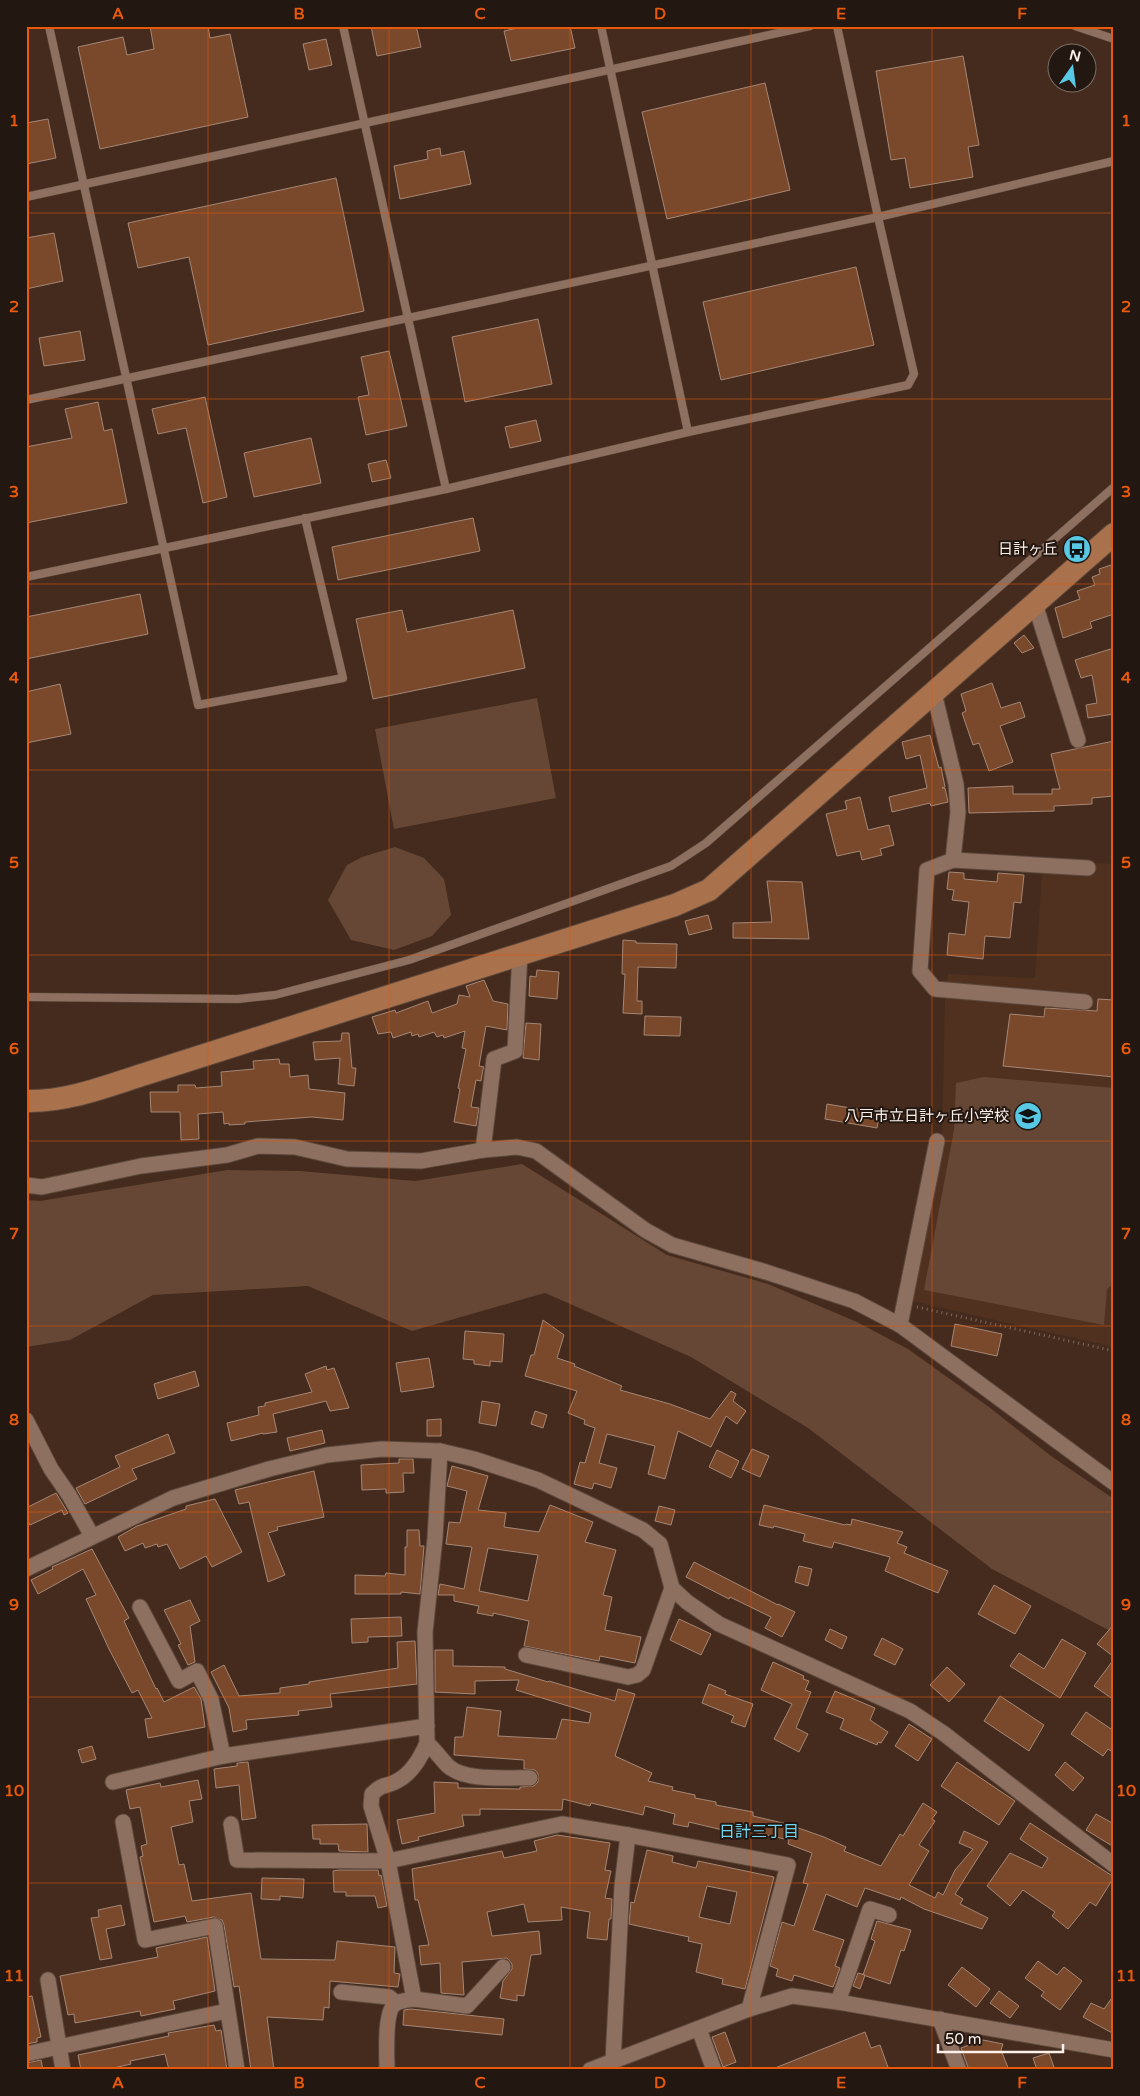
<svg xmlns="http://www.w3.org/2000/svg" width="1140" height="2096" font-family="'Varela Round','Noto Sans JP',sans-serif">
	<style>
		.built { fill: #50311f }
		.green { fill: #664634 }
		.building { fill: #7a482a; stroke: #a58776; fill-rule: evenodd }
		.lines { fill: none; stroke-linecap: round; stroke-linejoin: round }
		.lane-casing { stroke: #5d483c; stroke-width: 9 }
		.street-casing { stroke: #5d483c; stroke-width: 17 }
		.secondary-casing { stroke: #5d483c; stroke-width: 24 }
		.path { stroke: #7d685c; stroke-width: 3; stroke-dasharray: 1 4; stroke-linecap: butt }
		.lane { stroke: #8d7060; stroke-width: 8 }
		.street { stroke: #8d7060; stroke-width: 15 }
		.secondary { stroke: #aa724c; stroke-width: 22 }
		.grid { fill: none; stroke: #e8590c; stroke-width: 1; stroke-opacity: 0.55 }
		.labels { text-anchor: middle; stroke-width: 4; stroke-linejoin: round; paint-order: stroke }
		.poi-label { font-size: 15px; fill: #fdf0e9; stroke: #221711; text-anchor: end }
		.neighbourhood-label { font-size: 16px; fill: #70d4ed; stroke: #221711 }
		.neatline { fill: none; stroke: #e8590c; stroke-width: 2 }
		.grid-label { font-size: 16px; text-anchor: middle; font-weight: bold; fill: #e8590c }
	</style>
	<rect width="100%" height="100%" fill="#442b1d"/>
	<!-- built -->
	<polygon class="built" points="1081,862 1114,864 1114,1347 912,1301 942,1140 945,998 948,974 1035,978 1042,874 1080,874"/>
	<!-- green -->
	<g class="green">
		<polygon points="537,698 556,798 394,829 375,729"/>
		<polygon points="395,847 424,858 444,879 451,915 432,936 394,950 351,940 328,900 347,865 362,857"/>
		<polygon points="984,1077 1114,1088 1114,1283 1107,1289 1104,1325 924,1290 954,1130 956,1083"/>
		<polygon points="522,1164 667,1255 768,1284 857,1322 908,1349 989,1407 1051,1456 1114,1499 1114,1633 992,1569 808,1428 691,1357 545,1293 412,1331 308,1286 153,1295 70,1340 26,1347 26,1200 40,1201 227,1170 300,1171 415,1181"/>
	</g>
	<!-- building -->
	<g class="building">
		<polygon points="150,26 208,26 210,38 230,34 248,117 100,149 78,47 123,37 127,55 154,49"/>
		<polygon points="371,26 416,26 421,47 377,56"/>
		<polygon points="527,26 570,26 575,48 511,61 504,31"/>
		<polygon points="326,39 332,65 309,70 303,44"/>
		<polygon points="963,56 979,145 968,147 973,177 910,188 905,158 891,160 876,71"/>
		<polygon points="765,83 790,190 667,219 642,112"/>
		<polygon points="48,119 56,158 26,164 26,123"/>
		<polygon points="440,148 441,156 464,151 471,184 400,199 394,166 428,159 427,151"/>
		<polygon points="336,178 364,311 208,345 189,257 138,268 128,223"/>
		<polygon points="54,233 63,281 26,289 26,238"/>
		<polygon points="856,267 874,345 721,380 703,302"/>
		<polygon points="538,319 552,384 465,402 452,337"/>
		<polygon points="80,331 85,360 44,366 39,338"/>
		<polygon points="389,351 407,426 366,435 358,397 369,395 361,357"/>
		<polygon points="205,397 227,497 203,503 186,428 158,434 152,409"/>
		<polygon points="98,402 104,431 112,429 127,503 26,523 26,447 72,438 65,409"/>
		<polygon points="536,420 541,441 510,448 505,427"/>
		<polygon points="311,438 321,483 254,497 244,453"/>
		<polygon points="386,460 391,478 372,482 368,464"/>
		<polygon points="473,518 480,551 338,580 332,547"/>
		<polygon points="1114,564 1114,614 1090,622 1092,628 1063,638 1055,608 1080,599 1077,591 1095,585 1092,577 1100,574 1099,569"/>
		<polygon points="140,594 148,634 26,659 26,617"/>
		<polygon points="402,610 407,632 513,610 525,668 373,699 356,619"/>
		<polygon points="1024,635 1034,648 1022,653 1014,643"/>
		<polygon points="1114,648 1114,714 1088,718 1086,705 1097,703 1092,675 1081,678 1075,660"/>
		<polygon points="992,683 1001,708 1020,702 1025,717 1000,726 1013,762 989,771 979,743 973,745 962,713 966,711 961,694"/>
		<polygon points="60,684 71,734 26,743 26,692"/>
		<polygon points="930,735 939,768 941,767 945,787 942,788 945,788 948,802 931,806 930,803 892,812 889,797 927,788 920,755 906,759 902,742"/>
		<polygon points="1114,741 1114,796 1092,798 1092,804 1054,806 1054,811 969,813 968,788 1013,786 1013,794 1052,794 1052,789 1060,789 1051,754"/>
		<polygon points="860,797 868,830 889,825 894,845 880,849 882,855 862,860 860,851 837,856 826,814 847,809 845,801"/>
		<polygon points="949,872 964,873 964,879 997,882 998,873 1024,875 1021,903 1014,902 1010,938 985,936 983,959 947,955 949,933 965,935 969,902 952,900 954,890 947,889"/>
		<polygon points="767,881 802,882 809,939 733,938 733,923 772,922"/>
		<polygon points="708,915 712,929 689,935 685,921"/>
		<polygon points="623,940 636,941 636,943 677,944 676,968 638,967 637,1001 642,1001 642,1014 623,1013 625,974 622,974"/>
		<polygon points="537,970 559,972 557,999 529,996 530,976 536,977"/>
		<polygon points="484,980 493,1001 508,1004 507,1030 486,1026 479,1066 484,1067 483,1069 481,1081 476,1080 471,1107 479,1108 476,1126 454,1122 460,1089 458,1088 466,1049 462,1048 465,1031 444,1038 443,1035 437,1037 434,1032 419,1037 418,1034 412,1036 411,1032 393,1038 391,1032 378,1034 372,1017 395,1010 396,1013 428,1001 432,1013 457,1004 459,995 470,997 466,986"/>
		<polygon points="1098,999 1114,1000 1114,1077 1003,1066 1010,1014 1044,1017 1045,1008 1097,1011"/>
		<polygon points="645,1016 681,1017 680,1036 644,1035"/>
		<polygon points="526,1023 541,1024 539,1060 523,1058"/>
		<polygon points="342,1033 349,1033 352,1068 356,1068 354,1086 338,1084 340,1058 315,1060 313,1042 341,1041"/>
		<polygon points="279,1059 280,1064 289,1064 290,1077 308,1075 309,1089 345,1093 343,1120 312,1117 245,1122 245,1124 229,1125 229,1123 224,1124 223,1112 198,1114 199,1139 181,1140 180,1112 151,1112 150,1092 178,1092 178,1085 195,1085 196,1088 222,1086 221,1072 254,1069 253,1061"/>
		<polygon points="827,1104 880,1113 877,1128 825,1119"/>
		<polygon points="543,1320 564,1335 557,1358 575,1364 574,1366 622,1386 620,1390 670,1404 710,1419 731,1391 736,1394 733,1401 746,1411 737,1424 726,1416 711,1447 678,1431 665,1479 648,1474 655,1446 607,1434 599,1463 617,1468 611,1488 594,1483 592,1489 574,1484 580,1462 585,1463 595,1428 584,1424 585,1420 568,1413 577,1391 525,1376 531,1355 534,1355"/>
		<polygon points="955,1324 1002,1334 997,1356 951,1346"/>
		<polygon points="465,1331 504,1334 502,1362 490,1361 490,1366 474,1364 474,1360 463,1359"/>
		<polygon points="429,1358 434,1387 401,1392 396,1363"/>
		<polygon points="326,1366 327,1370 334,1368 349,1408 330,1411 326,1401 273,1414 277,1432 263,1434 263,1433 231,1441 227,1423 259,1415 258,1407 265,1406 265,1403 312,1392 305,1374"/>
		<polygon points="195,1371 199,1386 158,1399 154,1384"/>
		<polygon points="482,1401 500,1404 496,1426 479,1423"/>
		<polygon points="535,1411 547,1415 543,1428 531,1424"/>
		<polygon points="441,1419 441,1436 427,1436 427,1420"/>
		<polygon points="322,1430 325,1443 290,1451 287,1438"/>
		<polygon points="168,1434 175,1453 132,1469 137,1479 85,1504 76,1488 120,1467 115,1456"/>
		<polygon points="752,1449 769,1456 760,1477 742,1469"/>
		<polygon points="717,1450 739,1461 731,1478 709,1467"/>
		<polygon points="399,1459 413,1459 414,1473 403,1473 404,1492 386,1493 386,1489 362,1490 361,1465 399,1463"/>
		<path d="M452,1466L488,1476L478,1510L506,1513L504,1527L539,1532L550,1505L593,1522L585,1542L616,1550L603,1595L612,1597L605,1630L641,1637L635,1663L600,1656L599,1661L524,1646L529,1621L493,1613V1616L477,1613L479,1606L454,1601V1595H438L440,1584L464,1589L472,1547L446,1544L449,1522L460,1523L467,1491L447,1486ZM488,1548L538,1555L528,1601L479,1591Z"/>
		<polygon points="314,1471 324,1517 277,1527 278,1530 268,1533 285,1575 268,1582 249,1502 239,1504 235,1490"/>
		<polygon points="56,1493 68,1513 64,1515 62,1510 30,1525 26,1518 26,1508"/>
		<polygon points="215,1499 242,1552 212,1567 206,1556 180,1569 167,1544 158,1547 157,1544 145,1548 143,1543 125,1551 118,1537 137,1526 186,1509 186,1506"/>
		<polygon points="764,1505 845,1525 846,1524 851,1525 852,1519 903,1532 897,1543 907,1547 904,1553 948,1571 938,1593 885,1571 890,1557 834,1542 832,1548 803,1541 805,1534 774,1526 773,1528 759,1525"/>
		<polygon points="659,1506 675,1510 671,1525 655,1521"/>
		<polygon points="407,1530 419,1530 420,1546 424,1546 420,1594 401,1592 401,1594 355,1594 355,1575 385,1576 386,1573 405,1575 405,1547 407,1547"/>
		<polygon points="92,1549 129,1618 124,1621 156,1689 157,1688 164,1702 194,1687 201,1699 205,1727 148,1738 145,1719 152,1718 138,1690 132,1693 109,1649 86,1599 96,1595 83,1569 38,1594 31,1580 53,1569 52,1567"/>
		<polygon points="694,1562 778,1605 778,1604 795,1612 782,1637 765,1628 771,1617 730,1597 729,1599 686,1577"/>
		<polygon points="799,1566 812,1569 808,1586 795,1582"/>
		<polygon points="994,1585 1031,1606 1015,1634 978,1614"/>
		<polygon points="190,1600 200,1621 190,1626 195,1662 188,1665 178,1645 181,1644 164,1610"/>
		<polygon points="401,1617 402,1636 368,1637 368,1642 352,1643 351,1619"/>
		<polygon points="679,1619 711,1634 701,1655 670,1640"/>
		<polygon points="1114,1624 1114,1657 1097,1644"/>
		<polygon points="830,1629 847,1637 842,1649 825,1640"/>
		<polygon points="882,1638 903,1649 895,1665 874,1655"/>
		<polygon points="1062,1639 1086,1653 1060,1698 1010,1666 1019,1653 1044,1669"/>
		<polygon points="415,1641 417,1684 330,1694 332,1707 298,1711 299,1715 246,1720 247,1729 233,1732 229,1708 211,1672 224,1665 239,1696 280,1693 280,1688 309,1684 309,1682 398,1668 397,1642"/>
		<polygon points="435,1650 453,1650 453,1666 505,1667 505,1669 548,1682 549,1681 615,1701 618,1689 635,1694 615,1756 652,1773 648,1781 673,1787 672,1790 695,1795 695,1798 716,1802 716,1805 753,1812 753,1816 787,1824 824,1837 846,1847 844,1851 881,1866 900,1834 903,1836 923,1803 937,1812 932,1819 935,1821 919,1845 929,1851 909,1885 935,1898 938,1892 943,1895 955,1870 973,1849 959,1843 964,1831 988,1842 955,1894 963,1899 960,1904 988,1918 982,1929 924,1909 901,1897 900,1900 865,1888 857,1907 826,1894 813,1930 844,1940 835,1966 840,1968 833,1987 794,1975 792,1981 776,1976 778,1969 770,1966 782,1922 794,1926 808,1884 803,1883 812,1853 788,1844 789,1840 749,1831 748,1836 689,1822 688,1827 673,1824 675,1814 645,1806 643,1815 591,1803 590,1806 563,1799 562,1810 480,1809 480,1815 462,1815 464,1826 418,1837 419,1840 402,1844 397,1820 435,1813 434,1782 458,1783 458,1788 520,1789 520,1787 534,1786 538,1782 538,1774 535,1770 524,1769 524,1760 454,1755 455,1737 463,1737 467,1707 501,1711 498,1736 556,1739 562,1719 589,1723 591,1713 516,1690 519,1680 475,1681 475,1694 435,1692"/>
		<polygon points="1114,1659 1114,1700 1094,1686"/>
		<polygon points="773,1662 804,1676 803,1679 809,1681 805,1690 811,1692 796,1728 808,1734 799,1752 774,1739 792,1704 761,1690"/>
		<polygon points="947,1667 965,1684 949,1702 930,1685"/>
		<polygon points="709,1684 726,1691 725,1694 753,1704 745,1727 731,1722 734,1716 702,1703"/>
		<polygon points="835,1691 875,1708 870,1720 888,1732 881,1743 878,1742 877,1745 840,1729 844,1719 826,1712"/>
		<polygon points="1000,1696 1044,1725 1029,1751 984,1721"/>
		<polygon points="1086,1712 1114,1731 1114,1753 1108,1749 1103,1756 1071,1734"/>
		<polygon points="909,1724 932,1739 918,1761 895,1746"/>
		<polygon points="92,1746 96,1759 82,1763 78,1750"/>
		<polygon points="248,1762 256,1818 242,1820 239,1785 216,1788 214,1769 237,1766 237,1763"/>
		<polygon points="957,1762 1015,1801 999,1825 941,1786"/>
		<polygon points="1065,1762 1084,1778 1073,1791 1055,1775"/>
		<polygon points="198,1780 202,1799 189,1801 193,1822 171,1827 179,1865 184,1864 192,1901 251,1893 261,1959 335,1960 337,1941 395,1947 394,1973 400,1974 398,1987 330,1981 329,2008 324,2007 323,2020 267,2017 274,2070 251,2070 239,1986 234,1987 224,1925 222,1920 214,1917 187,1922 185,1916 154,1922 140,1857 143,1856 141,1846 147,1844 140,1807 130,1809 126,1790 160,1783 161,1787"/>
		<polygon points="1096,1814 1114,1824 1114,1847 1086,1830"/>
		<polygon points="1030,1823 1114,1877 1096,1906 1090,1902 1068,1929 1052,1916 1055,1912 1023,1890 1010,1906 987,1886 1010,1853 1042,1868 1048,1858 1020,1839"/>
		<polygon points="367,1824 368,1852 339,1851 338,1844 320,1844 320,1839 313,1839 312,1825"/>
		<polygon points="557,1835 610,1843 605,1870 611,1871 605,1898 612,1899 611,1919 609,1919 607,1940 587,1938 590,1912 561,1907 562,1920 528,1922 524,1904 487,1912 492,1936 539,1931 541,1954 531,1955 524,1996 517,1995 517,2001 500,1998 503,1981 512,1969 512,1964 507,1958 462,1962 464,1995 441,1993 440,1963 421,1965 419,1946 429,1945 418,1900 415,1900 412,1869 502,1851 504,1858 537,1851 534,1841"/>
		<path d="M647,1850L673,1856L672,1862L696,1868L698,1861L774,1877L745,1989L722,1984L723,1979L696,1972L702,1944L688,1941L689,1937L629,1924L631,1902L634,1903ZM707,1886L737,1892L730,1924L699,1917Z"/>
		<polygon points="339,1870 378,1870 379,1876 381,1875 387,1906 378,1908 375,1896 346,1896 346,1892 334,1892 333,1871"/>
		<polygon points="262,1878 304,1879 303,1898 280,1896 280,1900 261,1899"/>
		<polygon points="121,1905 125,1925 106,1929 112,1958 100,1960 91,1918 99,1917 98,1910"/>
		<polygon points="877,1921 911,1930 904,1951 901,1950 890,1984 863,1975 875,1941 871,1939"/>
		<polygon points="207,1937 215,1991 173,2001 175,2009 141,2016 140,2011 75,2023 74,2014 68,2015 60,1976 158,1957 156,1948"/>
		<polygon points="1038,1961 1057,1975 1064,1967 1082,1981 1060,2010 1041,1996 1044,1992 1025,1978"/>
		<polygon points="962,1967 990,1989 976,2007 948,1985"/>
		<polygon points="858,1973 865,1975 860,1989 853,1986"/>
		<polygon points="999,1991 1019,2006 1010,2018 990,2003"/>
		<polygon points="1114,1995 1114,2034 1083,2017 1091,2003 1104,2009"/>
		<polygon points="32,1996 41,2037 37,2038 37,2042 26,2044 26,1997"/>
		<polygon points="411,2009 504,2019 502,2035 403,2025 404,2010"/>
		<polygon points="214,2025 216,2031 221,2030 227,2070 169,2070 165,2054 130,2061 131,2064 105,2070 81,2070 78,2055 169,2036 168,2033"/>
		<polygon points="725,2032 736,2062 723,2067 712,2037"/>
		<polygon points="865,2032 871,2048 880,2045 889,2070 770,2070"/>
		<polygon points="983,2040 1003,2044 1001,2050 1009,2070 969,2070 961,2048"/>
		<polygon points="1049,2053 1055,2070 1037,2070 1033,2058"/>
		<polygon points="41,2060 43,2070 26,2070 26,2063"/>
	</g>
	<g class="lines">
		<!-- lane casing -->
		<g class="lane-casing">
			<g id="lane">
				<polyline points="49,26 198,705 343,678 305,518"/>
				<polyline points="343,26 446,489"/>
				<polyline points="601,26 688,432"/>
				<polyline points="1075,26 1114,39"/>
				<polyline points="26,197 810,26"/>
				<polyline points="26,400 878,217 1114,161"/>
				<polyline points="26,577 446,489 688,432 908,385 914,374 878,217 837,26"/>
				<polyline points="26,997 238,999 275,995 409,960 671,866 706,843 1114,487"/>
			</g>
		</g>
		<!-- street casing -->
		<g class="street-casing">
			<g id="street">
				<polyline points="1035,604 1078,740"/>
				<polyline points="934,693 956,784 958,812 953,860 927,870 920,971 935,989 1085,1002"/>
				<polyline points="953,860 1088,868"/>
				<polyline points="483,1150 494,1059 515,1051 520,953"/>
				<polyline points="26,1185 42,1187 141,1166 227,1155 258,1146 295,1147 347,1159 421,1161 483,1150 517,1147 536,1151 645,1230 672,1245 766,1272 854,1301 900,1325 1114,1483"/>
				<polyline points="900,1325 937,1141"/>
				<polyline points="26,1420 51,1469 69,1495 92,1536"/>
				<polyline points="26,1569 173,1498 269,1469 327,1455 382,1449 440,1451 474,1459 538,1480 643,1530 660,1544 672,1588 687,1602 719,1624 910,1711 943,1733 1114,1865"/>
				<polyline points="140,1607 179,1681 197,1671 211,1699 223,1756 427,1726"/>
				<polyline points="526,1655 628,1677 637,1675 643,1670 672,1588"/>
				<path d="M427,1743C435,1750 441,1759 448,1766C466,1782 507,1777 530,1778"/>
				<polyline points="113,1782 223,1756"/>
				<polyline points="123,1822 145,1940 215,1926 237,2070"/>
				<polyline points="231,1824 237,1860 388,1861 562,1824 628,1835 788,1865 749,2009"/>
				<polyline points="48,1980 63,2070"/>
				<polyline points="341,1992 389,1997 396,2003"/>
				<polyline points="414,1999 467,2006 503,1967"/>
				<polyline points="838,2002 870,1909 889,1915"/>
				<polyline points="940,2019 959,2070"/>
				<polyline points="699,2029 714,2070"/>
				<polyline points="26,2054 227,2011"/>
				<polyline points="613,2061 622,1886 628,1835"/>
				<path d="M387,2070C387,2056 384,2012 395,2004C399,2001 408,2000 414,1999L388,1861L371,1806L372,1794C384,1782 385,1788 397,1781C411,1774 421,1757 427,1743L425,1632L435,1538L440,1451"/>
				<polyline points="590,2070 749,2009 792,1996 838,2002 1114,2050"/>
			</g>
		</g>
		<!-- secondary casing -->
		<g class="secondary-casing">
			<path id="secondary" d="M26,1101C67,1102 107,1086 145,1074L675,905L709,890L1114,534"/>
		</g>
		<!-- path -->
		<polyline class="path" points="917,1307 1114,1351"/>
		<!-- lane -->
		<use href="#lane" class="lane"/>
		<!-- street -->
		<use href="#street" class="street"/>
		<!-- secondary -->
		<use href="#secondary" class="secondary"/>
	</g>
	<!-- grid -->
	<path class="grid" d="M208,26V2070M389,26V2070M570,26V2070M751,26V2070M932,26V2070M26,213H1114M26,399H1114M26,584H1114M26,770H1114M26,955H1114M26,1141H1114M26,1326H1114M26,1512H1114M26,1697H1114M26,1883H1114"/>
	<!-- icons -->
	<defs>
		<g id="bus-disc" transform="scale(1.4375)"><circle r="9.5" fill="#58c8e4" stroke="#221711"/><path d="M-5-6H5V4H4V6H2V4H-2V6H-4V4H-5ZM-3.5-4V0h7V-4ZM-3.5 1.2v1.5H-2V1.2ZM2 1.2v1.5H3.5V1.2Z" fill="#111"/></g>
		<g id="school-disc" transform="scale(1.4375)"><circle r="9.5" fill="#58c8e4" stroke="#221711"/><path d="M0-5L7-2L0 1L-7-2ZM-4 1L0 2.5L4 1V4Q0 6-4 4Z" fill="#111"/></g>
	</defs>
	<g fill-rule="evenodd">
		<use href="#bus-disc" x="1077" y="549"/>
		<use href="#school-disc" x="1028" y="1116"/>
	</g>
	<g class="labels">
		<!-- poi labels -->
		<g class="poi-label">
			<text x="1058" y="554">日計ヶ丘</text>
			<text x="1009" y="1121">八戸市立日計ヶ丘小学校</text>
		</g>
		<!-- neighbourhood labels -->
		<g class="neighbourhood-label">
			<text x="759" y="1837">日計三丁目</text>
		</g>
	</g>
	<!-- border -->
	<rect width="1140" height="2096" fill="none" stroke="#221711" stroke-width="55"/>
	<!-- north arrow -->
	<g transform="translate(1072 68) rotate(14)"><circle r="24" fill="#221711" stroke="#7a6e67"/>
	<path d="M0-4L9 19L0 12L-9 19Z" fill="#58c8e4"/>
	<text y="-8" font-size="14" font-weight="bold" text-anchor="middle" fill="#fdf0e9">N</text>
	</g>
	<!-- scale -->
	<path d="M938 2044v8h125v-8" fill="none" stroke="#fdf0e9" stroke-width="2.5"/>
	<text x="945" y="2044" font-size="15" fill="#fdf0e9" stroke="#221711" stroke-width="4" paint-order="stroke">50 m</text>
	<rect x="28" y="28" width="1084" height="2040" class="neatline"/>
	<g class="grid-label">
		<text x="118" y="19">A</text>
		<text x="299" y="19">B</text>
		<text x="480" y="19">C</text>
		<text x="660" y="19">D</text>
		<text x="841" y="19">E</text>
		<text x="1022" y="19">F</text>
		<text x="14" y="126">1</text>
		<text x="1126" y="126">1</text>
		<text x="14" y="312">2</text>
		<text x="1126" y="312">2</text>
		<text x="14" y="497">3</text>
		<text x="1126" y="497">3</text>
		<text x="14" y="683">4</text>
		<text x="1126" y="683">4</text>
		<text x="14" y="868">5</text>
		<text x="1126" y="868">5</text>
		<text x="14" y="1054">6</text>
		<text x="1126" y="1054">6</text>
		<text x="14" y="1239">7</text>
		<text x="1126" y="1239">7</text>
		<text x="14" y="1425">8</text>
		<text x="1126" y="1425">8</text>
		<text x="14" y="1610">9</text>
		<text x="1126" y="1610">9</text>
		<text x="14" y="1796">10</text>
		<text x="1126" y="1796">10</text>
		<text x="14" y="1981">11</text>
		<text x="1126" y="1981">11</text>
		<text x="118" y="2088">A</text>
		<text x="299" y="2088">B</text>
		<text x="480" y="2088">C</text>
		<text x="660" y="2088">D</text>
		<text x="841" y="2088">E</text>
		<text x="1022" y="2088">F</text>
	</g>
</svg>
